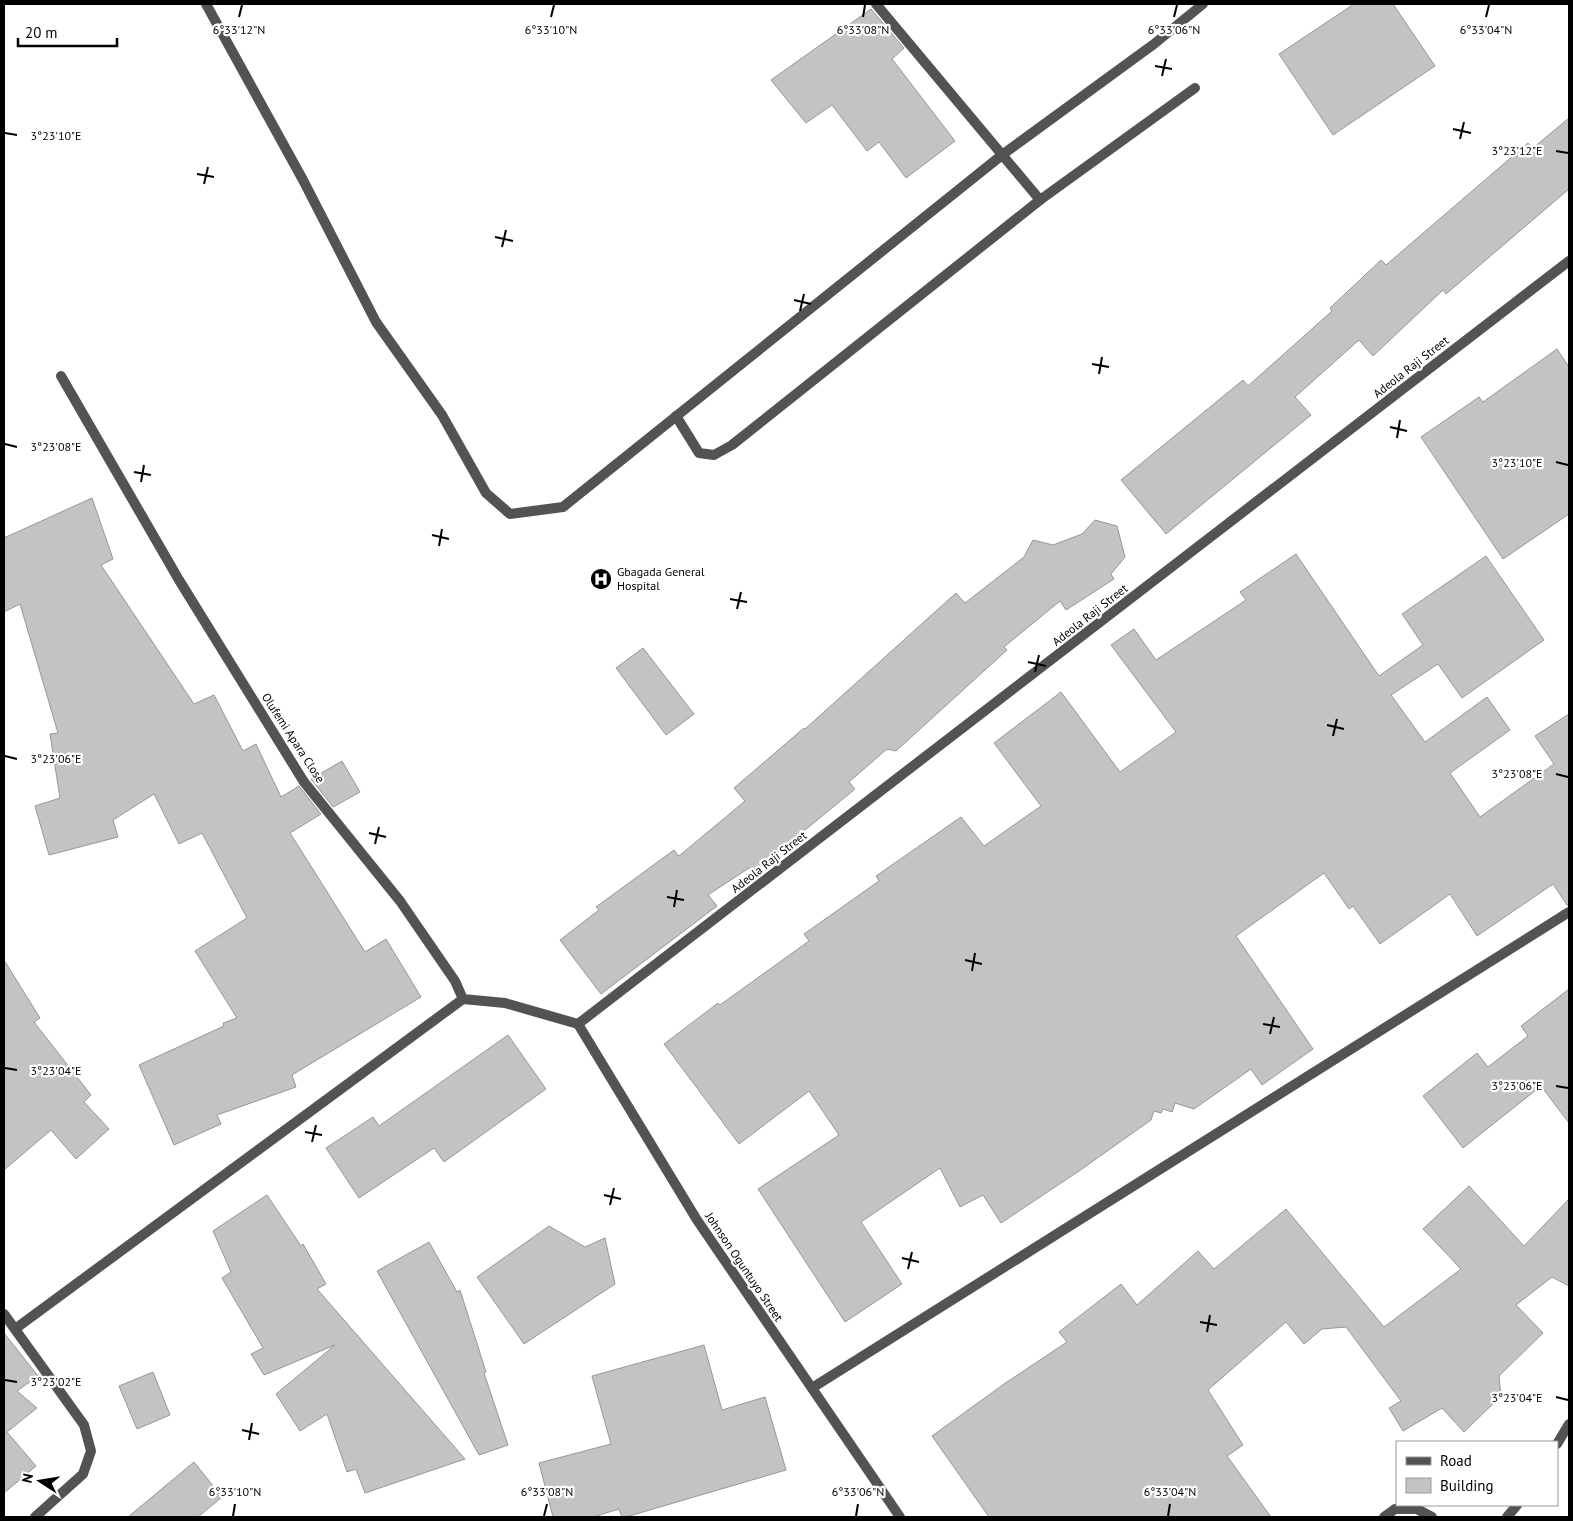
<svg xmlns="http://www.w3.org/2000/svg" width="1573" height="1521" font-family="'PT Sans',sans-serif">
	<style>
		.building { fill: #c3c3c3; stroke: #979797 }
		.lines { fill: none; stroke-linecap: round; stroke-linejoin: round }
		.lane { stroke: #535353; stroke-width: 10 }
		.street { stroke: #535353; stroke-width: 10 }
		.ticks { fill: none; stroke: #000; stroke-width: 2 }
		.labels { text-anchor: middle; stroke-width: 4.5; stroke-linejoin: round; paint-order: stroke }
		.street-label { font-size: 12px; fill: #000; stroke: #fff }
		.poi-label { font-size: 12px; fill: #000; stroke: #fff; text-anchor: start }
		.ticks-label { font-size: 12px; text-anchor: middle; fill: #000; stroke: #fff; stroke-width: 4.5; stroke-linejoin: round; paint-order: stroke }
	</style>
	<rect width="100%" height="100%" fill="#fff"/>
	<!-- building -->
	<g class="building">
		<polygon points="1354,4 1393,4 1435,66 1333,135 1279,54"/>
		<polygon points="871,9 904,48 892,59 955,141 906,178 879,142 867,151 832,105 806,123 771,80"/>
		<polygon points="1569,118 1569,189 1446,294 1443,290 1373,356 1359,340 1295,397 1311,415 1166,534 1121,480 1243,380 1248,386 1332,311 1330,308 1381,260 1386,265 1528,143 1533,148"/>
		<polygon points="1557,349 1569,367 1569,514 1503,559 1421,437 1479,397 1483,402"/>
		<polygon points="92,498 113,559 101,565 194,704 214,695 243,751 256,744 281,797 299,786 321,814 290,833 365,952 386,939 421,997 292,1075 296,1087 217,1115 221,1124 174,1145 139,1065 224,1026 223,1023 237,1018 195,951 247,918 202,833 179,844 154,794 113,820 118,837 49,855 35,806 60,798 50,734 58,733 20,604 4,612 4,538"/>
		<polygon points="1095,520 1117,526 1125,557 1111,574 1114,579 1066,610 1060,601 1004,647 1007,650 896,751 887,749 849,782 855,789 754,872 749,868 708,895 717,906 601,994 560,940 599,910 596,907 674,850 679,856 745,801 734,788 804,728 805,729 956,593 965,603 1024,557 1033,540 1053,545 1082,534"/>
		<polygon points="1296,554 1379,676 1423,645 1402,614 1486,556 1544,640 1462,698 1438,664 1391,695 1425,742 1487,697 1510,730 1450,773 1480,817 1554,764 1535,736 1569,714 1569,905 1567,905 1553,884 1477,936 1450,894 1380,944 1353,906 1349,909 1324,873 1236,936 1313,1049 1262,1085 1251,1069 1194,1109 1175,1103 1172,1112 1163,1109 1161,1113 1154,1111 1151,1120 1079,1171 1001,1223 983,1195 960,1207 940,1168 861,1222 902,1284 845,1322 758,1189 839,1135 809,1091 739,1144 664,1044 718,1003 720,1005 809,941 804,934 879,881 876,876 961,817 984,846 1041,806 994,743 1061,692 1120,772 1176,732 1111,645 1134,629 1156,660 1246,600 1240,592"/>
		<polygon points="643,648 694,714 666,735 616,668"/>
		<polygon points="342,761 360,792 333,807 311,779"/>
		<polygon points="4,960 40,1018 34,1022 91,1095 84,1102 109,1129 76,1159 51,1130 4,1170"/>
		<polygon points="1569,989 1569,1123 1541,1086 1463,1148 1423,1096 1477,1053 1488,1067 1528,1036 1521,1026"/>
		<polygon points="508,1035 546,1089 444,1162 434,1148 359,1198 326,1148 373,1117 379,1126"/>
		<polygon points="1469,1186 1524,1246 1569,1199 1569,1286 1552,1277 1516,1305 1543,1333 1499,1376 1501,1396 1464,1432 1442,1408 1403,1431 1389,1408 1401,1401 1346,1327 1322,1329 1304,1344 1286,1322 1208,1390 1243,1445 1227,1456 1271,1517 989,1517 932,1436 1004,1384 1067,1342 1059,1332 1121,1284 1137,1305 1198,1251 1214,1269 1286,1209 1384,1327 1461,1269 1423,1229"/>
		<polygon points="267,1195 301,1246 303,1244 326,1284 317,1289 465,1459 365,1493 356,1469 347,1472 327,1414 300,1431 276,1394 335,1345 264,1375 251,1354 263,1348 222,1278 231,1272 213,1231"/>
		<polygon points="549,1226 585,1247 605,1238 615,1284 524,1344 477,1277"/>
		<polygon points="429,1242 457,1292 460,1290 486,1372 484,1373 508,1445 479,1455 377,1271"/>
		<polygon points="4,1333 38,1376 17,1391 37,1408 7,1432 36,1466 4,1493"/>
		<polygon points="704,1345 722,1410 765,1397 786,1470 626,1517 622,1517 619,1509 593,1517 553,1517 539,1463 611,1444 592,1376"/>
		<polygon points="153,1372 170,1415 137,1429 119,1386"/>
		<polygon points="194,1462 222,1497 198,1517 128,1517"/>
	</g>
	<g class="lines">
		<!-- lane -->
		<g class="lane">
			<polyline points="206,4 303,180 376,322 442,415 486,493 510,514 563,507 1002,155 1154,44 1203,4"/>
			<polyline points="876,4 1040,200"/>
			<polyline points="676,416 699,453 714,455 732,445 1040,200 1195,88"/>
		</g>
		<!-- street -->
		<g class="street">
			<polyline points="61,376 179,580 304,782 400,901 455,981 463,999 505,1003 578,1024"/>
			<polyline points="578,1024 1569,261"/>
			<polyline points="578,1024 697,1220 900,1517"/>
			<polyline points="4,1314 84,1425 91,1451 83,1474 35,1517"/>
			<polyline points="15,1329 463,999"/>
			<polyline points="812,1388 1569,912"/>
			<polyline points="1557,1444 1569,1424"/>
			<polyline points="1384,1517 1395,1509 1417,1509 1432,1517"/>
			<polyline points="1507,1517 1517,1505"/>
		</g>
	</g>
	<!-- ticks -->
	<path class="ticks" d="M239,17L242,5M551,17L554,5M863,17L865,5M1174,17L1177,5M1486,17L1489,5M1155,66L1172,69M1162,76L1166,59M1453,129L1471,133M5,133L17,135M1460,139L1464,122M1556,151L1568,153M197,174L214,177M204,184L208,167M495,237L513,241M502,247L506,230M794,300L811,304M800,311L804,294M1092,364L1109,367M1099,374L1102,357M1390,427L1407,431M1397,438L1400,420M5,444L17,447M1556,462L1568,465M134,472L151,475M141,482L144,465M432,535L449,539M439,546L442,529M730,599L747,602M737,609L741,592M1028,662L1046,666M1035,672L1039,655M1327,725L1344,729M1333,736L1337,719M5,756L17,759M1556,774L1568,777M369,833L386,837M375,844L379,827M667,897L684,900M674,907L677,890M965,960L982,964M972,971L975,953M1263,1024L1280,1027M1270,1034L1274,1017M5,1068L17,1070M1556,1086L1568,1088M305,1132L322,1135M312,1142L316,1125M604,1195L621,1199M610,1205L614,1188M902,1258L919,1262M908,1269L912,1252M1200,1322L1217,1325M1207,1332L1210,1315M5,1380L17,1382M1556,1397L1568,1400M242,1430L259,1434M249,1440L252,1423M233,1516L235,1504M544,1516L547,1504M856,1516L858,1504M1168,1516L1170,1504"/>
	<!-- icons -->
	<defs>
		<g id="hospital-disc" transform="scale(1.125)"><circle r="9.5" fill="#000" stroke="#fff"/><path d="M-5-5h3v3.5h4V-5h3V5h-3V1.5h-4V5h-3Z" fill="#fff"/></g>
	</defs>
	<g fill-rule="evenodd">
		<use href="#hospital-disc" x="601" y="579"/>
	</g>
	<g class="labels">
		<!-- street labels -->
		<g class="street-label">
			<text transform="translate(1411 367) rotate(-38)" y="4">Adeola Raji Street</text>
			<text transform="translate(1090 615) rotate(-38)" y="4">Adeola Raji Street</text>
			<text transform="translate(293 738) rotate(57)" y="4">Olufemi Apara Close</text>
			<text transform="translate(769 862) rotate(-38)" y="4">Adeola Raji Street</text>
			<text transform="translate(744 1267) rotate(56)" y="4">Johnson Oguntuyo Street</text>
		</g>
		<!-- poi labels -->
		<g class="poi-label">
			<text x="617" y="576">Gbagada General<tspan x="617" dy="14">Hospital</tspan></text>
		</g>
	</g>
	<g class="ticks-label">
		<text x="239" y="34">6°33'12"N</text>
		<text x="551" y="34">6°33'10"N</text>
		<text x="863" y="34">6°33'08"N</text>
		<text x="1174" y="34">6°33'06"N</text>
		<text x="1486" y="34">6°33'04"N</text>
		<text x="56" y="140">3°23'10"E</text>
		<text x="1517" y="155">3°23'12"E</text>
		<text x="56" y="451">3°23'08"E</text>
		<text x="1517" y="467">3°23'10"E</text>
		<text x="56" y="763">3°23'06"E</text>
		<text x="1517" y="778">3°23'08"E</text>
		<text x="56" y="1075">3°23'04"E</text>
		<text x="1517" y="1090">3°23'06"E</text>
		<text x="56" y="1386">3°23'02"E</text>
		<text x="1517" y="1402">3°23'04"E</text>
		<text x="235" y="1496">6°33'10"N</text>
		<text x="547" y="1496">6°33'08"N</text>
		<text x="858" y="1496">6°33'06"N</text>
		<text x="1170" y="1496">6°33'04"N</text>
	</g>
	<!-- border -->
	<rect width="1573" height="1521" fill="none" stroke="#000000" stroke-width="10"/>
	<!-- legend -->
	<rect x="1396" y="1441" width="162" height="65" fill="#ffffff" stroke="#999999"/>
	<rect x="1406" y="1457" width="25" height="8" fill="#535353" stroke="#999999"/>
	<text x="1440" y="1466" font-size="15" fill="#000000">Road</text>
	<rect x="1406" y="1478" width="25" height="15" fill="#c3c3c3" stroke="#999999"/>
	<text x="1440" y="1491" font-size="15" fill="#000000">Building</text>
	<!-- north arrow -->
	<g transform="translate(40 1481) rotate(282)" stroke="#ffffff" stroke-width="4" paint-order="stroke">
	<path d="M0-4L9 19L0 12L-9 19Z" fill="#000000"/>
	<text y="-8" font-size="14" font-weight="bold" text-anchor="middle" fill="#000000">N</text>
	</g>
	<!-- scale -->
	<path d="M18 38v8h99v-8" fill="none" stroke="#000000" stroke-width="2.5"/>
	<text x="25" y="38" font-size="15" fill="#000000" stroke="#ffffff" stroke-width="4" paint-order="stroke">20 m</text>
</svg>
